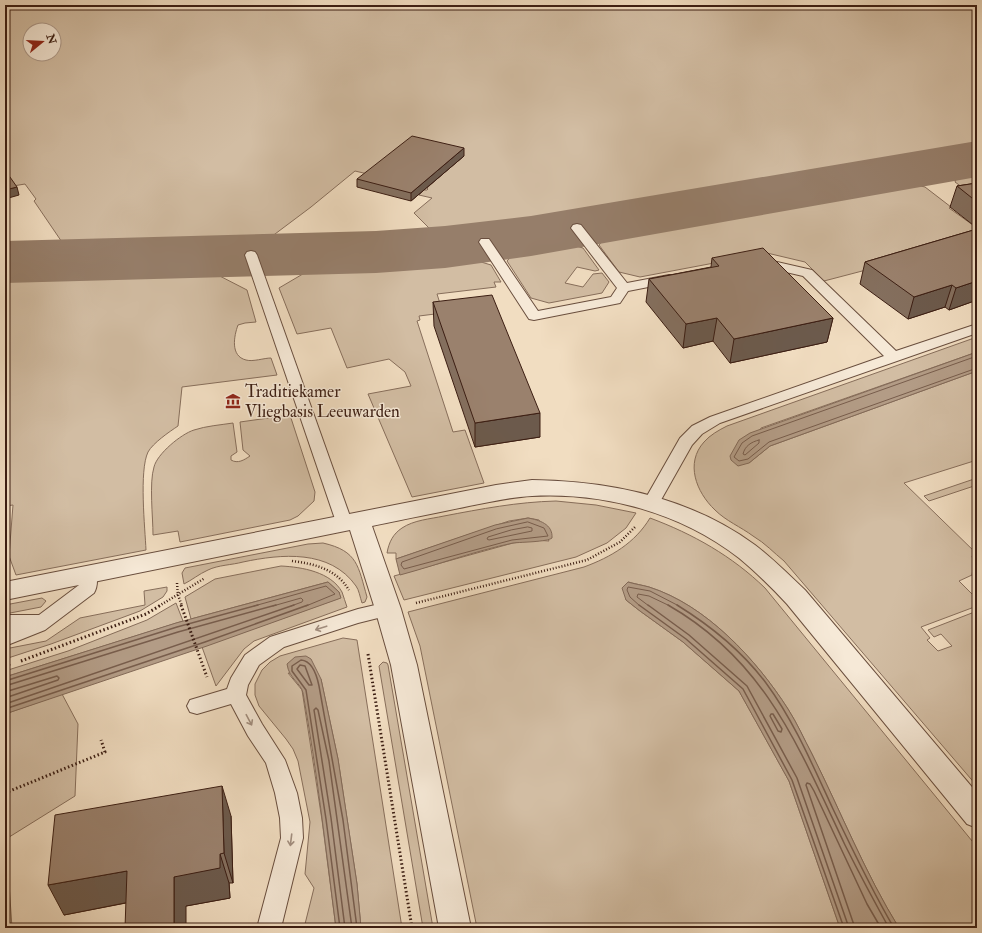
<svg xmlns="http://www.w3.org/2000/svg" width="982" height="933" font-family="'IM FELL Double Pica',serif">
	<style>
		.green { fill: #d2bda3; stroke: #876e5b; fill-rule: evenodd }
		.water { fill: #b39c86; stroke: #836a58 }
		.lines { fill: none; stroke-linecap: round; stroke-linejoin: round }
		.shore-far1 { stroke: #785d4c; stroke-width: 1 }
		.shore { stroke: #785d4c; stroke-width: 1.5 }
		.taxiway { fill: #967e6a; fill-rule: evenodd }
		.lane-casing { stroke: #694e3e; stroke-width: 2 }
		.street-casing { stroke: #694e3e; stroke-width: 2 }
		.path-far1 { stroke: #3c1e13; stroke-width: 2.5; stroke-dasharray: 1 2; stroke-linecap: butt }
		.path { stroke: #3c1e13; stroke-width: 3; stroke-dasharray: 1.5 2.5; stroke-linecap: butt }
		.lane { fill: #f6e9d7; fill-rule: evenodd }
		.street { fill: #f6e9d7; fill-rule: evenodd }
		.wall { fill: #846f5e; stroke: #3c1e13 }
		.shaded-wall { fill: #6c5a4c; stroke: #3c1e13 }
		.building { fill: #9a816d; stroke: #3c1e13 }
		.oneway { stroke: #a28e7f }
		.labels { text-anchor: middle; stroke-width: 3; stroke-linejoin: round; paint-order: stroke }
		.poi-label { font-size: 17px; fill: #3c1e13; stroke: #f6e9d7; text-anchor: start }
	</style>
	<rect width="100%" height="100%" fill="#f1ddc1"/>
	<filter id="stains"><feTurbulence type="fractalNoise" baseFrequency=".005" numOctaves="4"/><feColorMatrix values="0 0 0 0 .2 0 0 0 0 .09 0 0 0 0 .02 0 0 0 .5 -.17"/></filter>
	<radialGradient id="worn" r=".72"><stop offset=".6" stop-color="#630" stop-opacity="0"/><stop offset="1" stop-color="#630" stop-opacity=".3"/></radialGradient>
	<!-- green -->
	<g class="green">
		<path d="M5,5H977V148L578,215L437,236L414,213L432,198L419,195L424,190H427L428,189L427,188L463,156L372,175L355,171L311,207L263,243L66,248L34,201L36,199L25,184L13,186L14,184L11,183L5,174ZM30,30H54V54H30Z"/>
		<polygon points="977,171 977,198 955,182 958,174"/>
		<polygon points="908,183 925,187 951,207 949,208 977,228 977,241 824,281 805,262 767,253 640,277 619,272 599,245 607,236"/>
		<polygon points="565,243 583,248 599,270 595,271 577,267 565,283 583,287 593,274 602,273 609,282 602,293 549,303 531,298 507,261 516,251"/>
		<polygon points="468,258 491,265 501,282 494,282 496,287 437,294 443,313 419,316 420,320 417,321 453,432 465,430 484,483 412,497 368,394 411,386 405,372 389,359 347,368 331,328 297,334 279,288 313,268 396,264"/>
		<path d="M210,271L247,290L256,322L245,323L238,325C234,336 230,356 246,360C253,362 264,358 271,358L277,375L182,387L178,426C169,432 153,443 148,452C139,471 145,528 146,550L16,575L9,556L13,505L5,506V276Z"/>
		<path d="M977,337V352L761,428L749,463L770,446L977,371V460L904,483L977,554V556H972L974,563L972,575L959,581L977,599V606L921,627L930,638L927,640L938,651L952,646L941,634L934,637L928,630L977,611V786L784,561C774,553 765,543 753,536C741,527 726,521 715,510C696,492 685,463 704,442C710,435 719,430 727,426Z"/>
		<path d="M290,415L315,492L314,501L298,516L290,520L180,542L178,531L153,535C153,517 149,483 154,467C157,454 181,434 194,430C206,426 220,425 233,423L237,452L231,456V460C238,464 244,460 250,456L243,450L240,422Z"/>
		<polygon points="977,478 977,485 929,501 924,496"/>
		<path d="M556,501L596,505L636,513L626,528L607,543L576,557L404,600L394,576L513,543L534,540L549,541L539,520L528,518L509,521L396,559V553H387C389,542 393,534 402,528C414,520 430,519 444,516C481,509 517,502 556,501Z"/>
		<path d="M650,518C693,534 732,556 765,588L977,847V928H899C865,873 841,812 812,754C804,739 797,723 788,709C756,659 706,605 649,587C642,585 635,584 628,582L626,600L640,611L683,642L739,691L789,781L840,928H477L420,646L408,612L584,567C611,557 635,543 650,518Z"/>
		<path d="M323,543C358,551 358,566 367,597L365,602L362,603C360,597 359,590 356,586C330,549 281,554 243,562C232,565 218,565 208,570C199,574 192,580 184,584L182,573L185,568L308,544Z"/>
		<path d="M281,566C302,567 331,572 342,592C344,597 345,602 347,607L254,641L244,649L216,686L202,647L340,598L339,592L328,582L191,619L185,597L215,579Z"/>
		<polygon points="167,587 167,591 163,597 140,611 51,644 5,659 5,649 46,641 80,618 145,605 144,591"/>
		<polygon points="42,598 46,601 41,607 5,614 5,605"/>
		<polygon points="176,603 183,621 5,677 5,671 68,651 147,620"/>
		<polygon points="343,638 357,640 402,928 361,928 357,884 338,759 321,679 288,673 302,690 322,820 336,928 304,928 314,888 305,874 310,822 298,761 293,749 286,739 259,706 255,695 255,684 262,670 270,662 280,656"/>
		<polygon points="383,662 387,663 388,665 433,928 423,928 379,666"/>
		<polygon points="62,694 78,724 75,796 6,839 12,928 5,928 5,714"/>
	</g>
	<!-- water -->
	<g class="water">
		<polygon points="977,352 977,371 770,446 749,463 738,466 731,460 730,456 739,440 750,433"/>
		<path d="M528,518C539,520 553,524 552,538C547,542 522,542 513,543C475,551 437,565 400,575L396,559L495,525Z"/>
		<polygon points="328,582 339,592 341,598 207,646 5,714 5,677 176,623"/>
		<path d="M628,582C634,584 642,585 649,587C706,605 756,659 788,709C797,723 804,739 812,754C841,812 865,873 899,928H840L789,781L739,691L683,642L640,611L626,600L622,588Z"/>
		<path d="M306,656L311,659L321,679L338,759L357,884L361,928H336C326,850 317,771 303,693C301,683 289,679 287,664L295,657Z"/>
	</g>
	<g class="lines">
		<!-- shore-far1 -->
		<g class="shore-far1">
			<polyline points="977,356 752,436 742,443 734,457 739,461 748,459 769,442 977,368"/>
			<path d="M759,440V443L745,455L743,454C745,446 751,442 759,440Z"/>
			<polygon points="528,522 544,528 548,536 512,540 404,569 401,565 402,562 496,529"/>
			<polygon points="528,527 532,528 532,531 489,540 487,539 488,537 511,530"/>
			<polyline points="254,606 326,586 335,594 306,606"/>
			<polyline points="273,606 301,598 303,600 302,602 291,606"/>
			<polyline points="640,606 630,597 627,590 628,587 650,591 679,606"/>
			<polyline points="649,606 637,597 638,594 649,596 670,606"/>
		</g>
		<!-- shore -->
		<g class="shore">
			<polyline points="639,605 686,639 743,689 792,780 844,928"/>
			<polyline points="648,605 689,635 747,686 797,778 849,928"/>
			<path d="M668,605C766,661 799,748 845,845C859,873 874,901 889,928"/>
			<path d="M677,605C711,626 742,651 766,683C794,721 813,766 833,809C852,849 871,889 894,928"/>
			<polygon points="300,665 305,666 312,685 309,685 297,669"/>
			<polyline points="5,681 177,627 258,605"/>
			<polyline points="5,686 178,632 276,605"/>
			<polyline points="5,692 57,676 59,678 58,680 5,698"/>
			<polyline points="5,704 294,605"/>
			<polyline points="5,709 205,642 308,605"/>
			<polygon points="771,714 773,714 782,729 781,732 778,731 770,716"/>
			<path d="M340,928L326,819L306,690L292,671V666L301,660C313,661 317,676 319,686L343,820L357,928"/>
			<polyline points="345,928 331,818 314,710 316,708 318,710 329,761 352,928"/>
			<polyline points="855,928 806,785 807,783 810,784 814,791 867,904 881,928"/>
		</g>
		<!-- taxiway -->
		<polygon class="taxiway" points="977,141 977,177 531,256 445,268 376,273 5,283 5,241 376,231 445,226 531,216"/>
		<!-- lane casing -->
		<g class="lane-casing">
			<g id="lane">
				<polygon points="577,224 581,225 627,283 669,275 674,276 675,279 674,282 628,291 620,303 534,320 529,319 479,242 481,239 489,239 538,311 611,297 617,288 571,228 573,225"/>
				<polygon points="251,251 255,252 257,255 352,522 350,526 344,528 338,526 336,522 245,255 247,252"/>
				<polygon points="760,258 812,270 896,351 977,324 977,333 720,423 702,434 692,445 657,507 651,509 645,507 643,503 680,438 692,426 710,417 884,356 803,276 756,265 754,262 756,259"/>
				<path d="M88,567L94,569C98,576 98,586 94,593L45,630L5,646V631L9,629H5V615H39L79,585V574L82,569Z"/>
				<polygon points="388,602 394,604 397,609 394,614 358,623 284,647 259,665 248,685 246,695 262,724 285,760 297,793 302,818 303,838 281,928 257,928 281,838 280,818 275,793 266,763 248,736 231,704 197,714 190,712 187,706 190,700 227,689 231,678 245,655 270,637 358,609"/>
			</g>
		</g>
		<!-- street casing -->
		<g class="street-casing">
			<path id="street" d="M532,480C611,481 691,498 755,545C773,559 789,575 805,590L977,793V828L967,824L787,604C772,588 756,572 739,558C681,513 605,492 532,496C511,497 490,502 469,506C437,513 404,519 372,526L401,609L417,665L471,928H439L391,665L375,609L350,530L5,600V582L496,485Z"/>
		</g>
		<!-- path-far1 -->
		<g class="path-far1">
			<path d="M292,561C315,564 336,569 349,590"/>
			<polyline points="177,583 178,595 182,606"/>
			<polyline points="416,603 587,560 620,542 636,526"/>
			<polyline points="159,606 205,578"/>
		</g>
		<!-- path -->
		<g class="path">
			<polyline points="181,605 207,677"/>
			<polyline points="368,654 412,928"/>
			<polyline points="21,661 146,614 161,605"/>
			<polyline points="5,666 12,663"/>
			<polyline points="5,793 105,752 101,740"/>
		</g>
		<!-- lane -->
		<use href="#lane" class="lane"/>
		<!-- street -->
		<use href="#street" class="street"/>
	</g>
	<!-- wall -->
	<g class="wall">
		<polygon points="464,156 411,201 357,187 357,179"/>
		<polygon points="977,183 977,228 950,207 957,186"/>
		<polygon points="977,229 977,300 949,310 945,307 908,319 860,284 865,262"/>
		<polygon points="712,258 833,318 827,342 730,363 713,341 683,348 646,302 649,279 711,267"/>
		<polygon points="433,302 540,437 475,447 434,326"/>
		<polygon points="231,816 233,883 229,883 230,898 186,906 126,903 64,915"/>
	</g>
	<!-- shaded-wall -->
	<g class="shaded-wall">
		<polygon points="464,148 464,156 411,201 411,193"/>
		<polygon points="17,187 19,195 5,199 5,190"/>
		<polygon points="977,281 977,300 949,310 956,288"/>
		<polygon points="952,285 945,307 908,319 914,297"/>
		<polygon points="717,318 713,341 683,348 686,324"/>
		<polygon points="833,318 827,342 730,363 734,339"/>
		<polygon points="540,413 540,437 475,447 475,423"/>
		<polygon points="5,502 7,508 5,527"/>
		<polygon points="222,786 231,816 233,883 224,853"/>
		<polygon points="220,854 229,883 230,898 186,906 186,928 174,928 174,877"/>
		<polygon points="127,871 140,900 64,915 48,885"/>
	</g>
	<!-- building -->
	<g class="building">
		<polygon points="412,136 464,148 411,193 357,179"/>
		<polygon points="5,170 17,187 5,190"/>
		<polygon points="977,183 977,202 957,186"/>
		<polygon points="977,229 977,281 956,288 952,285 914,297 865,262"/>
		<polygon points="763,248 833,318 734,339 717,318 686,324 649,279 719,266 712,258"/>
		<polygon points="492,295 540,413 475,423 433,302"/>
		<polygon points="222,786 224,853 220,854 220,868 174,877 174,928 125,928 127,871 48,885 55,815"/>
	</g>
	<!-- one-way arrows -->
	<defs><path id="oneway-shaft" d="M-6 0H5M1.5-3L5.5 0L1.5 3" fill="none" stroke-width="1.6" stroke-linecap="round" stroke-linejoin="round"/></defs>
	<g class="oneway">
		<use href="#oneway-shaft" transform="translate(321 628) rotate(162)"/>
		<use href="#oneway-shaft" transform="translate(249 720) rotate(62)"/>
		<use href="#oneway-shaft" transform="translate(291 840) rotate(97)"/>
	</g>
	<!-- icons -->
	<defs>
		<g id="museum-bare" transform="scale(1.2)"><path d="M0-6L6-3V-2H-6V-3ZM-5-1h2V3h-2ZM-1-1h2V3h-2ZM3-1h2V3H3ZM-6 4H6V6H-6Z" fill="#8f2418" stroke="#f6e9d7" stroke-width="2.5" paint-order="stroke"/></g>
	</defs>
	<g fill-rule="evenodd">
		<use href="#museum-bare" x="233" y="401"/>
	</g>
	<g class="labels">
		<!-- poi labels -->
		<g class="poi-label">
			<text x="245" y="397">Traditiekamer<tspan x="245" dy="20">Vliegbasis Leeuwarden</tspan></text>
		</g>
	</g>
	<!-- margin -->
	<rect width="982" height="933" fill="none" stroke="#f1ddc1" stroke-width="20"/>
	<rect x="6" y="6" width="970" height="921" fill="none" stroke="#3c1e13" stroke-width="2"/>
	<rect x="10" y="10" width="962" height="913" fill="none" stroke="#3c1e13"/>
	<!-- north arrow -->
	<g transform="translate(42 42) rotate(72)"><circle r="19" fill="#f6e9d7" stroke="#ac9889"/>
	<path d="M0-3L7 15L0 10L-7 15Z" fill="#8f2418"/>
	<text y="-6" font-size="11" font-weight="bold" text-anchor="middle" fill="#3c1e13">N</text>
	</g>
	<rect width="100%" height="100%" filter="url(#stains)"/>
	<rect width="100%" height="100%" fill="url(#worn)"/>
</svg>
